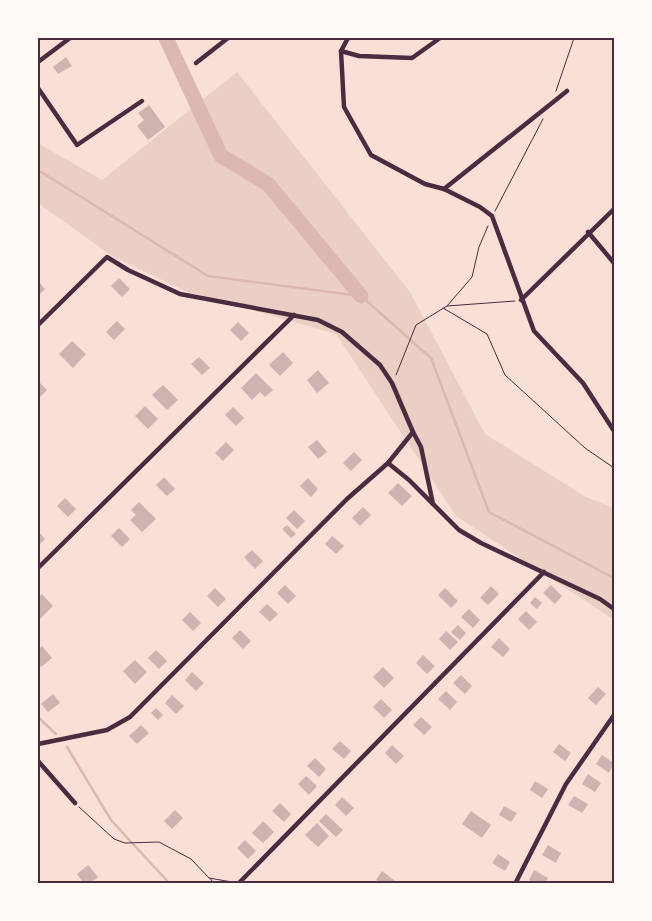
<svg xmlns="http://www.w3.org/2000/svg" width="652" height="921" font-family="Roboto,sans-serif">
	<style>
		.green { fill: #ebcfc5 }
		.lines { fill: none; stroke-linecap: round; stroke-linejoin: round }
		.stream { stroke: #dcb8b0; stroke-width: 2.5 }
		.river { stroke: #dcb8b0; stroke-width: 15 }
		.building { fill: #ccb4b1 }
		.path { stroke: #4a2c40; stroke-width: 1 }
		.minor { stroke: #4a2c40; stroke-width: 4.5 }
		.neatline { fill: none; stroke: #4a2c40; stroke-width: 2 }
	</style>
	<rect width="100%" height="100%" fill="#f7e1d7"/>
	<!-- green -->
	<polygon class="green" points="237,72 410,292 485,434 586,497 614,508 614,620 456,516 336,334 185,291 112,256 38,203 38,143 102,180"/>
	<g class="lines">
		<!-- stream -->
		<g class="stream">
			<polyline points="38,170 208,276 361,296 431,358 489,512 614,578"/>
			<polyline points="38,717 56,734"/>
			<polyline points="67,747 111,820 170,884"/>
		</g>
		<!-- river -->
		<polyline class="river" points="166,38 221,156 268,184 361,296"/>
	</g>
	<!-- building -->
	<g class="building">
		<polygon points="66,57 72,66 58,74 53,67"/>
		<polygon points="149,105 165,127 148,140 137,126 144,120 138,113"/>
		<polygon points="119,278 130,289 122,297 111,286"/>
		<polygon points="38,281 45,289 38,296"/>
		<polygon points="117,321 125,329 114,340 106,332"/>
		<polygon points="238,322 249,333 241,341 230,330"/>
		<polygon points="72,341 86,354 73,368 59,354"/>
		<polygon points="283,352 293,363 280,376 269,365"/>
		<polygon points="199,357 210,368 202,375 191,364"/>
		<polygon points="318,370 329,383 317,393 307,380"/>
		<polygon points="256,373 273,390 265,397 260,392 252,400 241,388"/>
		<polygon points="38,381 47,390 38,399"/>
		<polygon points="163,385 178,400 167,410 152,395"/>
		<polygon points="145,406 158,419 148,429 135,416"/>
		<polygon points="233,407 244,418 236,426 225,415"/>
		<polygon points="317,440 327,452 318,459 308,447"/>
		<polygon points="226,442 234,450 223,461 215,453"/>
		<polygon points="354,452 362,460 351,471 343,463"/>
		<polygon points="164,477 175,489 167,496 156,485"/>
		<polygon points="308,478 318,489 311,497 300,486"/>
		<polygon points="398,483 412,496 402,506 388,493"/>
		<polygon points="65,498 76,509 68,517 57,506"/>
		<polygon points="139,502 156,519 142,532 130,520 136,515 131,510"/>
		<polygon points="363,507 371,515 360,526 352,518"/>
		<polygon points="294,510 305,521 297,529 286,518"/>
		<polygon points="287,525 296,534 291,538 282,529"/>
		<polygon points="119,528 130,539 122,547 111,536"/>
		<polygon points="38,531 45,539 38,546"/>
		<polygon points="332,536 344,546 336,554 325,544"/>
		<polygon points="252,550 263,561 255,569 244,557"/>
		<polygon points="285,585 296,596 288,604 277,593"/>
		<polygon points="551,585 562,596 555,604 543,593"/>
		<polygon points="491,586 499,594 488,605 480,598"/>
		<polygon points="215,588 226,599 218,607 207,596"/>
		<polygon points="445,588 458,601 451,608 438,595"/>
		<polygon points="42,594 53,606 38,621 38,598"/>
		<polygon points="535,597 542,603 537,609 530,603"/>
		<polygon points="267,604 278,614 270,622 259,612"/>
		<polygon points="469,609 480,620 473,628 461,617"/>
		<polygon points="526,611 537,622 529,630 518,619"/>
		<polygon points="190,612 201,623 193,631 182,620"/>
		<polygon points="458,625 466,633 460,640 451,632"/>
		<polygon points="240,630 251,641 243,649 232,638"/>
		<polygon points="446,631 458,642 450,650 439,639"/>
		<polygon points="499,638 510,649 503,657 491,647"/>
		<polygon points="42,646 52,658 41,667 38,663 38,650"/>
		<polygon points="156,650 167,661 159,669 148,658"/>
		<polygon points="423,655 435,666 427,674 416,663"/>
		<polygon points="135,660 147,672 135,684 123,671"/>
		<polygon points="383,667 394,678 384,688 373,677"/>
		<polygon points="192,672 204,683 196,691 185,680"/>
		<polygon points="461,675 472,686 465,694 453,683"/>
		<polygon points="598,687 606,694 596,705 588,698"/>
		<polygon points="446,691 457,702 450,710 438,699"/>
		<polygon points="53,694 60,703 48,712 41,704"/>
		<polygon points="172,695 184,706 176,714 165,703"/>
		<polygon points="381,699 392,710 384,718 373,707"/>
		<polygon points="156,708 163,715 158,720 151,713"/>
		<polygon points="421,717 432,727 424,735 413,725"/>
		<polygon points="141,725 149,733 137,744 129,736"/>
		<polygon points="340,741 351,751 344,759 332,749"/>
		<polygon points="559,744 571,753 565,761 553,752"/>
		<polygon points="392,745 404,756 396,764 385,753"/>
		<polygon points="602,755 614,763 609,773 596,764"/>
		<polygon points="315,758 326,769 319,777 307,766"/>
		<polygon points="588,774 601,783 595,792 582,784"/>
		<polygon points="306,776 317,786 309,795 298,784"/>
		<polygon points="535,781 548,789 542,798 530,790"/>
		<polygon points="574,796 588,804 582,813 568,805"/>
		<polygon points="342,797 354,808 346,816 335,805"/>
		<polygon points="280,803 291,814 284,822 272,811"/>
		<polygon points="504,806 517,813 511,822 499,815"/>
		<polygon points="175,810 183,818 172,829 164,821"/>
		<polygon points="471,811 491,825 482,838 462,824"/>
		<polygon points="326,814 343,830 336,837 319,821"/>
		<polygon points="263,821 274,832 263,843 252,833"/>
		<polygon points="317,823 329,836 318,847 305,835"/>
		<polygon points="245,840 256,851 248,859 237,848"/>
		<polygon points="548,845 561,853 556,863 542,855"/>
		<polygon points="498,854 510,862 505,871 492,863"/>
		<polygon points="88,865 98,877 89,884 84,884 77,874"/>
		<polygon points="534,870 548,878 544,884 535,884 529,880"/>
		<polygon points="382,871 399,884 381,884 376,880"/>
	</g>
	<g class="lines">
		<!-- path -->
		<g class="path">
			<polyline points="556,91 574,38"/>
			<polyline points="495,211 543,119"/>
			<polyline points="447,306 472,277 479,247 488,226"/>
			<polyline points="443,308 487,334 505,375 585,448 614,468"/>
			<polyline points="396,375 416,325 447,306 515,301"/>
			<polyline points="79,807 114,839 125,843 159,842 191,859 209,878 232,882"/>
			<polyline points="210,878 214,884"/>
		</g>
		<!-- minor -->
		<g class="minor">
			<polyline points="348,38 341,51 344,107 371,155 425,184 444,189 480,207 492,216 534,331 583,383 614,431"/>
			<polyline points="341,51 359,56 412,58 440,38"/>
			<polyline points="38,62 70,38"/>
			<polyline points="196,63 228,38"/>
			<polyline points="38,88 77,145 142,101"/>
			<polyline points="444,189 567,91"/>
			<polyline points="588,232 614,263"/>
			<polyline points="521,300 614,209"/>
			<polyline points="38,325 107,257 128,270 180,294 318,320 342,332 380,365 392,383 413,432 388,463 347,499 130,717 107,730 38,744"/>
			<polyline points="413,432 421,447 433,504"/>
			<polyline points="388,463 409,480 459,530 481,543 600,599 614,609"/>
			<polyline points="38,568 294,315"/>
			<polyline points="38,761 75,803"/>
			<polyline points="238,884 544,572"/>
			<polyline points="515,884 566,784 614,715"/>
		</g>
	</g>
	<!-- border -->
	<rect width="652" height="921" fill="none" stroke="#fffaf5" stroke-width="78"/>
	<rect x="39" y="39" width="574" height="843" class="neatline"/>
</svg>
